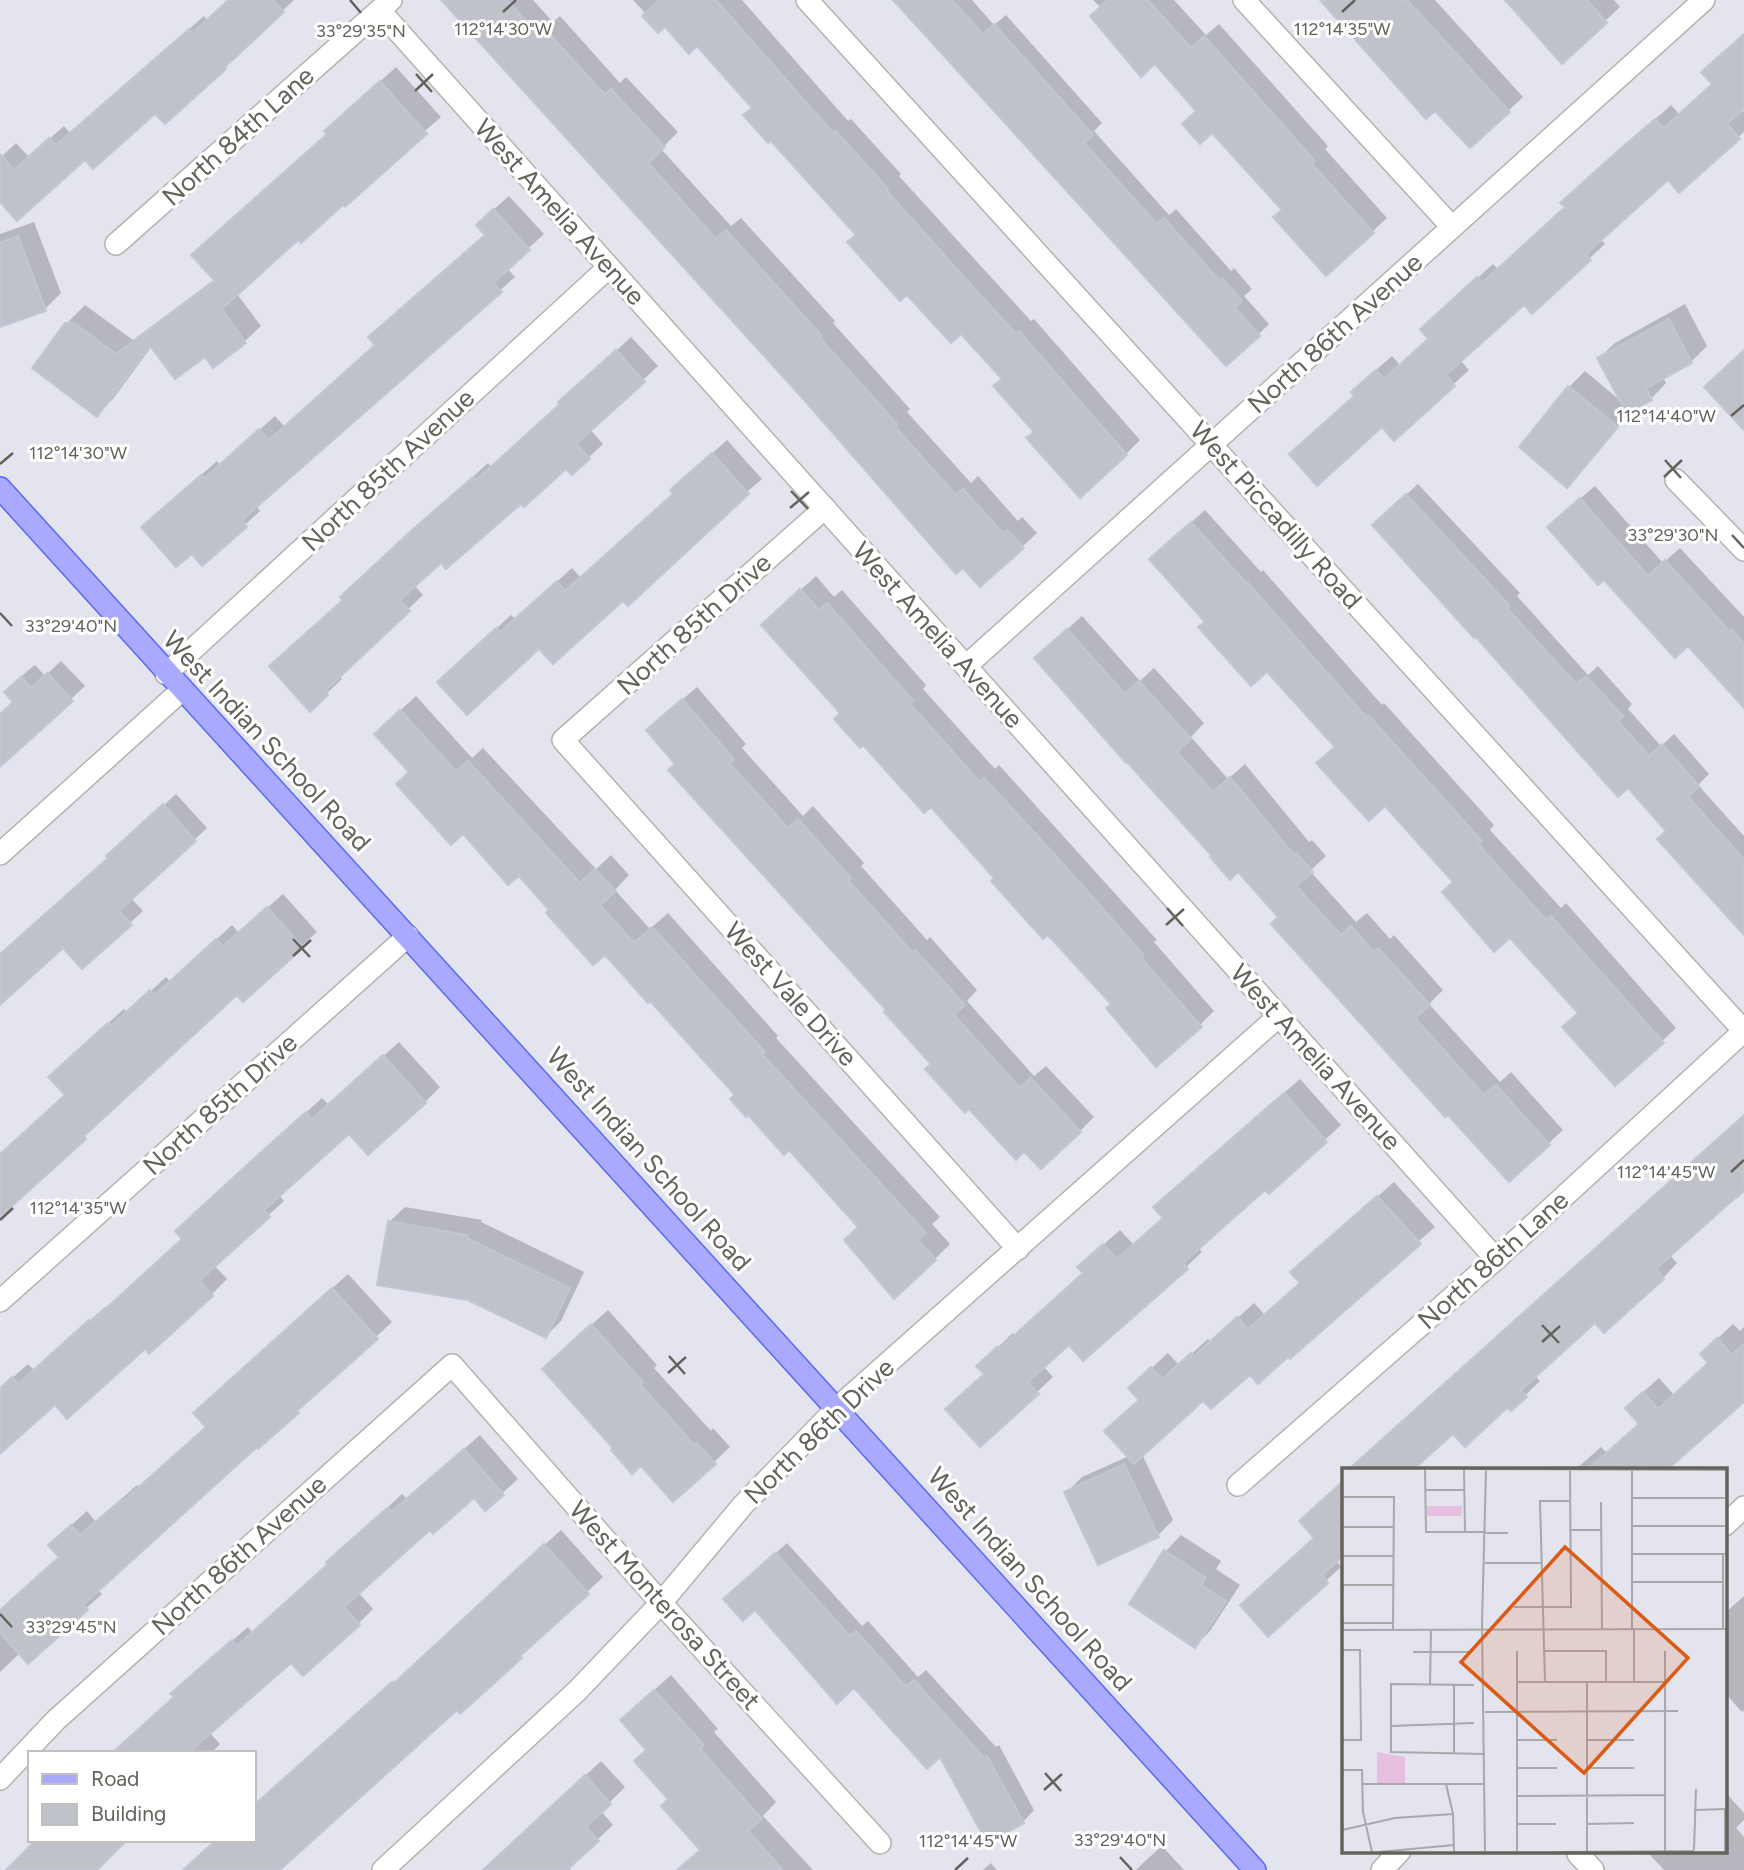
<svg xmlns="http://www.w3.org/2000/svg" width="1744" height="1870" font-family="Figtree,sans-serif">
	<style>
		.shadow { fill: #0003 }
		.building { fill: #c0c2ca; stroke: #c2c5d4; stroke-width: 2 }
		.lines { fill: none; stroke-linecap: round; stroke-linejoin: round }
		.minor-casing { stroke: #b4b3ad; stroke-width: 24 }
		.major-casing { stroke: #576af5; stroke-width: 24 }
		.minor { stroke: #fff; stroke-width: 21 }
		.major { stroke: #a9a9ff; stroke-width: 21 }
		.ticks { fill: none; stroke: #65625c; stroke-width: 2.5 }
		.labels { text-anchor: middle; stroke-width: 6; stroke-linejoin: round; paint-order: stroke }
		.street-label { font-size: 26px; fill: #65625c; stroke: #fff }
		.inset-road { fill: none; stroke: #a9a8ab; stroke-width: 2 }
		.view { fill: #db5a14; fill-opacity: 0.15; stroke: #db5a14; stroke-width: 3.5 }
		.inset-edge { fill: none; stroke: #65625c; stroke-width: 3.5 }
		.ticks-label { font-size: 18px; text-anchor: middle; fill: #65625c; stroke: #fff; stroke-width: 6; stroke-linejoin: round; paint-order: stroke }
	</style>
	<rect width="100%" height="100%" fill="#e4e4ef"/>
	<!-- shadow -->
	<g class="shadow">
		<polygon points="226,0 294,0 237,53 224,68 85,157 0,200 0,158 16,143 29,157 64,126 70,133 204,16 208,21 228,2"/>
		<polygon points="460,0 533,0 553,22 560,16 620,83 626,77 678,132 661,149 731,226 741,218 835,321 833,323 910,409 907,412 971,483 978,476 1018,521 1022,517 1037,533 981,585"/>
		<polygon points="633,0 742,0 848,121 851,119 901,174 899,176 969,253 1031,321 1034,319 1140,440 1126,454 1036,431 1004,378 961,331 858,234 771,138 754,107 697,44 646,14"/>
		<polygon points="896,0 972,0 994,25 1006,15 1102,123 1094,131 1169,215 1176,209 1231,271 1234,268 1252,289 1244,296 1269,324 1259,334"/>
		<polygon points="1093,0 1174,0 1206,35 1219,24 1328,146 1325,149 1387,218 1326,274 1284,210 1212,131 1155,61"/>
		<polygon points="1322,0 1435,0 1523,97 1508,111 1436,108"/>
		<polygon points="1517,0 1614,0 1620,7 1562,61"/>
		<polygon points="1744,35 1744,106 1741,109 1744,112 1744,132 1738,137 1668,177 1600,238 1605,244 1532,311 1524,303 1460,360 1469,370 1395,438 1356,395 1368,377 1392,356 1400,365 1430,338 1437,315 1493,264 1498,269 1566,207 1578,188 1671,105 1680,115 1714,84"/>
		<polygon points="396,67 441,117 237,294 261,326 245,341 213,365 205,355 152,346 113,399 97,414 35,368 70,320 85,305 133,340 215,279 342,116"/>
		<polygon points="509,196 544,234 507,268 515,277 330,443 328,440 256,506 260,511 203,563 158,513 217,461 220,465 275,416 285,427 377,344 370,337 487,234 493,210"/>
		<polygon points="34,222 61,293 45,309 0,325 0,234"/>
		<polygon points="1685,304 1707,346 1691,362 1663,377 1666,383 1651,399 1632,410 1567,485 1521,447 1569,387 1585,371 1622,402 1599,358 1615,343"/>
		<polygon points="631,337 658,366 590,429 603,444 588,458 567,466 441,560 414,585 423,595 339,676 342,679 310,709 345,599 357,582 488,463 491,467"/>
		<polygon points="727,440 762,479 623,599 539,646 453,668 511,615 515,619 572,568 581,578 675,493 687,476"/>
		<polygon points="1418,484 1520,593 1517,596 1588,675 1598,666 1632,704 1628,709 1661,746 1674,734 1709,774 1698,785 1744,836 1744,932 1668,830 1385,514"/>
		<polygon points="1595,486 1663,563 1680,548 1744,617 1744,705 1563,513"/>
		<polygon points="1205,510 1261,572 1263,570 1382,705 1384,703 1494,825 1490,830 1561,908 1566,903 1676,1028 1616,1084 1580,1013 1510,935 1455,881 1267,670 1207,621 1165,546"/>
		<polygon points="816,576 834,597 842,590 926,685 923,689 995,769 999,765 1157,940 1154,942 1214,1011 1200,1025 1113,1004 931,805 842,713 777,611"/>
		<polygon points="1082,616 1140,681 1154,668 1204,723 1191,737 1228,779 1245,764 1309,842 1312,840 1326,856 1310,871 1356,922 1367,913 1390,939 1394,935 1443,990 1429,1004 1500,1082 1511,1072 1563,1130 1509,1180 1239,870 1214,856 1051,644"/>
		<polygon points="61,661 85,686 10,755 0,751 0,716 15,702 19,678 35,665 45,676"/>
		<polygon points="697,687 746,744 742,748 803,816 813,806 864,863 861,866 927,940 930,937 977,990 967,1001 1034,1076 1046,1066 1094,1117 1080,1131 933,1064 677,763 662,717"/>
		<polygon points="416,696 472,758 483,748 596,869 611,855 629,875 615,890 650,929 668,913 778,1036 776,1038 940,1217 932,1224 950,1244 935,1259 860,1226 651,999 605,952 552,910 519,874 411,772 391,719"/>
		<polygon points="176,794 207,828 131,898 143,911 130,923 63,946 0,1004 0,955 110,858 121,844"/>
		<polygon points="283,894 317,932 243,999 237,992 0,1216 0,1154 66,1095 65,1062 124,1009 127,1013 166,977 171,982 232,925 239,933"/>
		<polygon points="399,1042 440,1087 425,1102 349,1131 279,1195 284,1201 214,1265 227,1279 212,1294 149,1351 145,1346 55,1403 0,1452 0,1389 28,1364 34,1370 105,1307 107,1309 184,1238 192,1216 322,1098 329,1105"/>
		<polygon points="1300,1079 1341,1125 1269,1192 1265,1187 1198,1247 1202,1252 1186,1267 1069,1343 1043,1366 1053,1377 980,1445 985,1373 994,1351 1013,1333 1015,1335 1085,1272 1095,1252 1120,1230 1134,1245 1164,1218 1155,1207 1170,1192"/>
		<polygon points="1744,1116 1744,1192 1736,1199 1734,1197 1669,1254 1677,1263 1663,1278 1604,1331 1596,1321 1535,1375 1540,1381 1511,1409 1508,1405 1453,1432 1411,1469 1358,1469"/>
		<polygon points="1394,1182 1435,1227 1288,1355 1204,1398 1142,1454 1173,1520 1158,1535 1066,1493 1082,1477 1129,1456 1146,1373 1168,1353 1179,1365 1208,1339 1211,1342 1254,1303 1265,1315 1301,1282 1292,1272"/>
		<polygon points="405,1207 482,1220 481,1222 584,1272 561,1321 546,1336 389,1222"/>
		<polygon points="348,1274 392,1322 297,1411 257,1445 98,1590 102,1594 28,1661 20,1653 0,1672 0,1611 61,1556 66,1530 87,1511 96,1522 137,1485 139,1487 208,1426 211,1398"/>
		<polygon points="608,1310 657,1365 654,1368 711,1431 713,1428 730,1447 714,1462 641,1464 615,1448 560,1353"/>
		<polygon points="1733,1324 1740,1331 1744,1327 1744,1398 1665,1469 1576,1469 1601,1447 1607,1453 1640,1423 1642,1393 1659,1378 1674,1395 1710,1362 1717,1339"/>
		<polygon points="480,1435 518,1479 485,1509 474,1495 430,1527 358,1592 373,1609 358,1624 292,1661 209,1732 220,1744 211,1753 126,1753 175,1697 188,1679 248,1627 253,1633 402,1494 407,1499"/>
		<polygon points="1343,1482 1343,1554 1336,1560 1341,1567 1268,1634 1316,1538 1316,1507"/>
		<polygon points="561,1530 603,1577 587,1592 277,1870 193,1870 254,1840 254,1807 491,1596 505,1580"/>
		<polygon points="1181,1535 1221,1561 1216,1569 1240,1585 1210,1631 1195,1646 1131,1603 1166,1551"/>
		<polygon points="787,1543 862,1626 868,1621 918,1677 926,1670 996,1747 999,1745 1034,1810 1023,1822 737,1588"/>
		<polygon points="1744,1596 1744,1710 1742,1712 1725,1693 1725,1613"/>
		<polygon points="671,1675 718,1729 714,1732 776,1802 763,1816 813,1870 708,1870 702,1850 670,1799 648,1749 637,1705"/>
		<polygon points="601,1761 625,1787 601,1811 613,1825 568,1867 571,1870 483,1870"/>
		<polygon points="1725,1792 1744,1813 1744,1820 1736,1828 1744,1837 1744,1870 1664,1870 1649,1854 1652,1851 1725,1851"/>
		<polygon points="1162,1846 1184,1870 1136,1870 1144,1862"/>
		<polygon points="991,1863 997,1870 983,1870"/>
	</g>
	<!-- building -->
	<g class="building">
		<polygon points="228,0 273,0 284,12 224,68 226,69 165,124 155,114 93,169 85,160 17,221 0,202 0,154 14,170 49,138 56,145 189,29 193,33"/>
		<polygon points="441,0 507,0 538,35 545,29 605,95 611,89 665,147 648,163 716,239 726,230 822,336 820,338 897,424 895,427 956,495 963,489 1003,533 1007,530 1024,548 980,587 963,568 956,574 805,401"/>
		<polygon points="659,0 716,0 833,133 836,131 888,189 887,191 955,267 1016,334 1019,331 1127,455 1080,498 1026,438 1034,432 993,386 1002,379 961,334 951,343 907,295 900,301 847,242 856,235 771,141 768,143 743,115 752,108 697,46 689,54 665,27 658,33 642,16"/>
		<polygon points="893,0 952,0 983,34 994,24 1093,135 1084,143 1157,224 1164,218 1219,280 1222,278 1242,301 1235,308 1260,336 1226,366"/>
		<polygon points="1108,0 1148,0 1191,48 1204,36 1315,161 1312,164 1374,233 1326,276 1273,217 1282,210 1212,133 1200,144 1182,124 1196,111 1155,64 1141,77 1090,16"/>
		<polygon points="1320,0 1407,0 1510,112 1470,148 1435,111 1426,119"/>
		<polygon points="1505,0 1587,0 1607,23 1562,64"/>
		<polygon points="1744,34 1744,109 1727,124 1740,139 1679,193 1668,180 1586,254 1591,260 1532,314 1524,305 1446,375 1455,386 1394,441 1382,427 1317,486 1289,454 1354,396 1351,392 1376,370 1384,379 1428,339 1420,329 1477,277 1482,283 1565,207 1560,203 1620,149 1655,119 1664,128 1712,84 1701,72"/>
		<polygon points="380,81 427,134 345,207 343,205 301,243 298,240 222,309 246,343 213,368 205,357 175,379 150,346 97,417 32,368 65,323 74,323 116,354 215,281 191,255 327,134 324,131"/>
		<polygon points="493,209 530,250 493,283 502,292 242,520 247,527 202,566 192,554 176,567 141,527 201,475 205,478 259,429 269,440 375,345 368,337 485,235 476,225"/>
		<polygon points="18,236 46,311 0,327 0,243"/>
		<polygon points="1669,319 1692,363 1646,388 1652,400 1627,414 1597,358"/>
		<polygon points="616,350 645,382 576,444 590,459 572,475 566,469 524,507 521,504 446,569 441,563 400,600 410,611 325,691 328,695 310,712 269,666 343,600 340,597 412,530 473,477 476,480 560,404 558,402"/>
		<polygon points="1744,350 1744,430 1704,387"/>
		<polygon points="1568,386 1618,427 1567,488 1519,447"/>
		<polygon points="712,453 749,494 628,606 623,601 553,664 539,649 467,715 437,682 496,628 500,632 557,581 565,591 673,494 670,490"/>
		<polygon points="1406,494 1510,606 1507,608 1576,684 1586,676 1623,716 1618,721 1649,756 1662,744 1699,786 1688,797 1744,859 1744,935 1657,839 1666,831 1628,788 1618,797 1475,636 1474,638 1372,525"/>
		<polygon points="1580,498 1648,576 1665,560 1730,632 1732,630 1744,644 1744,708 1688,646 1675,658 1604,580 1598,585 1547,527"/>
		<polygon points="1191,522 1247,584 1248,583 1367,718 1369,716 1482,841 1478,844 1546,920 1551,916 1664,1043 1615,1086 1562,1027 1578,1013 1510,938 1494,952 1442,892 1453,882 1385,806 1369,821 1316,763 1335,747 1267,672 1251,686 1198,627 1205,622 1149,559"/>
		<polygon points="800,589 819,610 827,603 913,701 910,704 980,782 984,778 1056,856 1144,955 1141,958 1202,1027 1156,1067 1106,1008 1111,1004 1048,935 1043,939 991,881 994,878 931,807 924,813 863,745 860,748 834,719 840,713 761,625"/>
		<polygon points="1067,629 1125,694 1139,681 1191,739 1177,752 1213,792 1230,777 1294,855 1296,853 1313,872 1296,886 1341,935 1351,926 1374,952 1378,948 1430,1005 1415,1018 1484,1095 1496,1085 1550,1145 1509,1182 1448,1115 1445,1117 1271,924 1278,917 1238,872 1230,880 1210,857 1212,856 1127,762 1126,763 1034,658"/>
		<polygon points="47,673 73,701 0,767 0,714 13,702 4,692 21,677 31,688"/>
		<polygon points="682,699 734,759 729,763 788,828 798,819 851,878 848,880 912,952 915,950 965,1005 954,1015 1020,1088 1031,1078 1081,1132 1041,1169 1024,1152 1016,1160 969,1109 965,1113 925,1069 931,1064 884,1012 886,1010 668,770 675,764 646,730"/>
		<polygon points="400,710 456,771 468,761 580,883 595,869 616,891 600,905 634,943 652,927 765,1052 762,1054 926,1233 918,1240 936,1260 894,1299 844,1240 858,1227 789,1150 784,1155 748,1115 746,1117 730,1099 735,1095 650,1001 648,1003 605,955 593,965 546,913 549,910 519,876 508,885 463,834 451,845 396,784 409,772 374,734"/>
		<polygon points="163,804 196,841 119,911 132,925 82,969 63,948 0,1005 0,954 108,858 106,856"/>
		<polygon points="267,907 303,948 243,1002 237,995 84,1136 86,1139 0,1217 0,1154 65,1095 48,1077 108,1023 111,1026 150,990 155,995 216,939 223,946"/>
		<polygon points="383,1055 426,1103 368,1155 349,1134 264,1210 270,1217 199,1281 213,1296 149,1354 145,1349 67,1419 55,1405 0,1454 0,1388 12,1377 18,1384 89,1320 91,1322 182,1239 175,1231 248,1164 306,1112 312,1119"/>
		<polygon points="1284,1093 1327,1142 1269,1194 1265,1190 1183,1263 1188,1269 1083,1361 1069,1345 1028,1382 1039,1394 980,1447 945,1409 984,1374 976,1366 997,1347 999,1349 1083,1273 1077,1267 1103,1244 1117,1259 1163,1218 1153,1207"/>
		<polygon points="1744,1115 1744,1190 1656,1269 1664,1279 1604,1333 1595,1323 1521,1390 1527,1397 1511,1411 1507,1408 1465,1447 1453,1434 1414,1469 1349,1469"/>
		<polygon points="1377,1196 1421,1244 1290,1359 1288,1357 1258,1384 1250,1375 1211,1409 1203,1401 1134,1464 1104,1431 1139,1400 1128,1388 1151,1367 1162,1379 1191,1353 1194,1356 1237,1317 1248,1329 1300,1283 1290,1272"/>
		<polygon points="388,1221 467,1235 467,1238 570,1288 546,1338 468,1300 377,1285"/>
		<polygon points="332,1288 378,1339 297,1411 299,1413 258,1449 257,1447 83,1605 88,1610 28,1664 0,1633 0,1610 59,1557 48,1545 71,1525 80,1535 122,1499 123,1501 206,1427 193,1413"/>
		<polygon points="591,1324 643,1382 640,1384 694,1445 697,1443 716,1464 673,1502 641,1466 632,1474 611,1450 613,1448 542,1369"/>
		<polygon points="1717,1338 1732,1355 1744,1344 1744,1402 1668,1469 1588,1469 1639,1424 1625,1408 1643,1392 1658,1409 1708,1363 1700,1354"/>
		<polygon points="464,1449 504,1495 485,1511 474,1498 433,1534 430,1530 344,1607 360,1625 303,1676 291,1663 188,1753 112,1753 174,1697 170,1694 232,1640 237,1646 328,1564 326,1562 387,1508 391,1512"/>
		<polygon points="1124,1464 1159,1537 1098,1565 1064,1492"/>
		<polygon points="1343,1481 1343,1556 1322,1575 1328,1583 1268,1637 1240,1605 1314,1538 1299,1521"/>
		<polygon points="544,1544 589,1594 520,1656 522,1658 460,1714 457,1710 280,1870 183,1870 216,1840 254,1840 254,1805 392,1682 394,1683"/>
		<polygon points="1164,1550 1206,1578 1201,1585 1226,1601 1195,1648 1129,1604"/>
		<polygon points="775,1553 850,1636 856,1631 906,1687 914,1680 984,1758 987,1756 1024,1823 987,1843 940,1757 927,1769 854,1688 837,1704 755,1610 743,1621 723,1599"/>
		<polygon points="654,1690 704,1745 700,1749 762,1819 748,1831 783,1870 677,1870 700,1850 661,1806 668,1799 634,1761 646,1750 620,1720"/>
		<polygon points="585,1775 611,1804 586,1827 599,1841 567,1870 483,1870"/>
		<polygon points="36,1840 127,1840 97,1870 6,1870"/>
	</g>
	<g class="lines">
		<!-- minor casing -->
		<g class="minor-casing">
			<g id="minor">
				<polyline points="807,0 1744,1031"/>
				<polyline points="1244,0 1452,227"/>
				<polyline points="380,11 1496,1259"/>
				<polyline points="116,244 391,0"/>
				<polyline points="1676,480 1744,550"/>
				<polyline points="825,508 563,740 1018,1249"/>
				<polyline points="966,666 1704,0"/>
				<polyline points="166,674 609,267"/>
				<polyline points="0,854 182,690"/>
				<polyline points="0,1301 408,936"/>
				<polyline points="1238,1485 1496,1259 1744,1031"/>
				<polyline points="1725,1525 1744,1507"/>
				<polyline points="0,1779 56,1720 452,1365 661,1603 880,1843"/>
				<polyline points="1578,1854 1593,1870"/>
				<polyline points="383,1870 577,1691 661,1603 743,1505 837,1408 1279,1016"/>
				<polyline points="1382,1870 1400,1851"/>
			</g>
		</g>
		<!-- major casing -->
		<g class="major-casing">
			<polyline id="major" points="0,488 1255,1870"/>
		</g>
		<!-- minor -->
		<use href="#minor" class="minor"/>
		<!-- major -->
		<use href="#major" class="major"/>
	</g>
	<!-- ticks -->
	<path class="ticks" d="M350,0L361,13M503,12L516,0M1342,12L1355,0M416,74L432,92M415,91L433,74M1731,416L1744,405M1665,460L1681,478M0,464L13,453M1664,477L1682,460M791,491L808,509M790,508L809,492M1732,535L1744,548M0,613L12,626M1167,908L1183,926M1166,925L1184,909M293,939L310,957M293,956L311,940M1731,1172L1744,1160M0,1220L13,1208M1542,1325L1559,1343M1542,1342L1560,1326M669,1356L685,1374M668,1373L686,1357M0,1614L12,1627M1045,1773L1061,1791M1044,1790L1062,1774M1120,1857L1132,1870M955,1870L968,1858"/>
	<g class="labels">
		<!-- street labels -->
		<g class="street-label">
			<text transform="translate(238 136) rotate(-42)" y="9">North 84th Lane</text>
			<text transform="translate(560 212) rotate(48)" y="9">West Amelia Avenue</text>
			<text transform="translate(1335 333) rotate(-42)" y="9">North 86th Avenue</text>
			<text transform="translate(388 470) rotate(-43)" y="9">North 85th Avenue</text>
			<text transform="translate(1276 515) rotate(48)" y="9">West Piccadilly Road</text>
			<text transform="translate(694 624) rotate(-42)" y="9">North 85th Drive</text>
			<text transform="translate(938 635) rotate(48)" y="9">West Amelia Avenue</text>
			<text transform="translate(267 741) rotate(47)" y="9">West Indian School Road</text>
			<text transform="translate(791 994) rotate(48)" y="9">West Vale Drive</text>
			<text transform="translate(1316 1057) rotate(48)" y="9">West Amelia Avenue</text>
			<text transform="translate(220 1104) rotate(-42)" y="9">North 85th Drive</text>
			<text transform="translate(649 1159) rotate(48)" y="9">West Indian School Road</text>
			<text transform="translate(1493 1260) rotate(-42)" y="9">North 86th Lane</text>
			<text transform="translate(819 1431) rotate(-44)" y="9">North 86th Drive</text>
			<text transform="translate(239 1555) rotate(-42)" y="9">North 86th Avenue</text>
			<text transform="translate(1030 1579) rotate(48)" y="9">West Indian School Road</text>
			<text transform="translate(665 1605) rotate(48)" y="9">West Monterosa Street</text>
		</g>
	</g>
	<!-- overview -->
	<g transform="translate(1342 1468)">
		<rect width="385" height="385" fill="#e4e4ef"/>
		<path d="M85,38H120V48H85ZM35,284L63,289V315H35Z" fill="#e7c0e1"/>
		<path class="inset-road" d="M83,1L84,64H144M122,1L123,64M129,1L385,2M83,22H122M0,29H52L51,161M290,30H385M259,34L260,161M290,58H385M0,59H52M227,62H259M144,65H166M290,86H385M0,88H52M143,95H200M290,114H381M0,117H52M172,139H229L228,2M0,155H51M290,161V2M292,161V214M381,161V86M0,162L385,161M0,182H18L19,272H0M203,183H264V214M323,183V384M71,184H130M174,214H323M203,214L198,33H227M245,214V384M88,216L89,162M132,217L49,216V284L143,286M143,244L336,243M49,258L132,255M175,272H215M245,272H292M112,286V216M175,300H215M245,300H292M0,302H20L21,344L30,384M21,316H143M104,316L111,346L112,384M174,328L323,327M352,342L385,341M175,356H214M245,356L292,355M0,362L53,350L111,346M352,382L354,321M37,384L112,377M143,384L140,155L144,1M175,384V183M216,384L352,383M383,384V342"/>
		<path class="view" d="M223,79L346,190L242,305L119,194Z"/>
		<rect width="385" height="385" class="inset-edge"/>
	</g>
	<g class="ticks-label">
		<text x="503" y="35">112°14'30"W</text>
		<text x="1342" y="35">112°14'35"W</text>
		<text x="361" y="37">33°29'35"N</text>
		<text x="1666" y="422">112°14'40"W</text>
		<text x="78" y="459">112°14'30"W</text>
		<text x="1673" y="541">33°29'30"N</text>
		<text x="71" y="632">33°29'40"N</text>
		<text x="1666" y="1178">112°14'45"W</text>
		<text x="78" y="1214">112°14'35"W</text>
		<text x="71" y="1633">33°29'45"N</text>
		<text x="1120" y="1846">33°29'40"N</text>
		<text x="968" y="1847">112°14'45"W</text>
	</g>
	<!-- legend -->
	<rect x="28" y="1751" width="228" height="91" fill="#ffffff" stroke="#c1c0be" stroke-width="2"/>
	<rect x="42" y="1774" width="35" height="10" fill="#a9a9ff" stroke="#c1c0be" stroke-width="2"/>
	<text x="91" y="1786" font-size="21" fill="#65625c">Road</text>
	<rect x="42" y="1804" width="35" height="21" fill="#c0c2ca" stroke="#c1c0be" stroke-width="2"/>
	<text x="91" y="1821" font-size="21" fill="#65625c">Building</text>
</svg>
